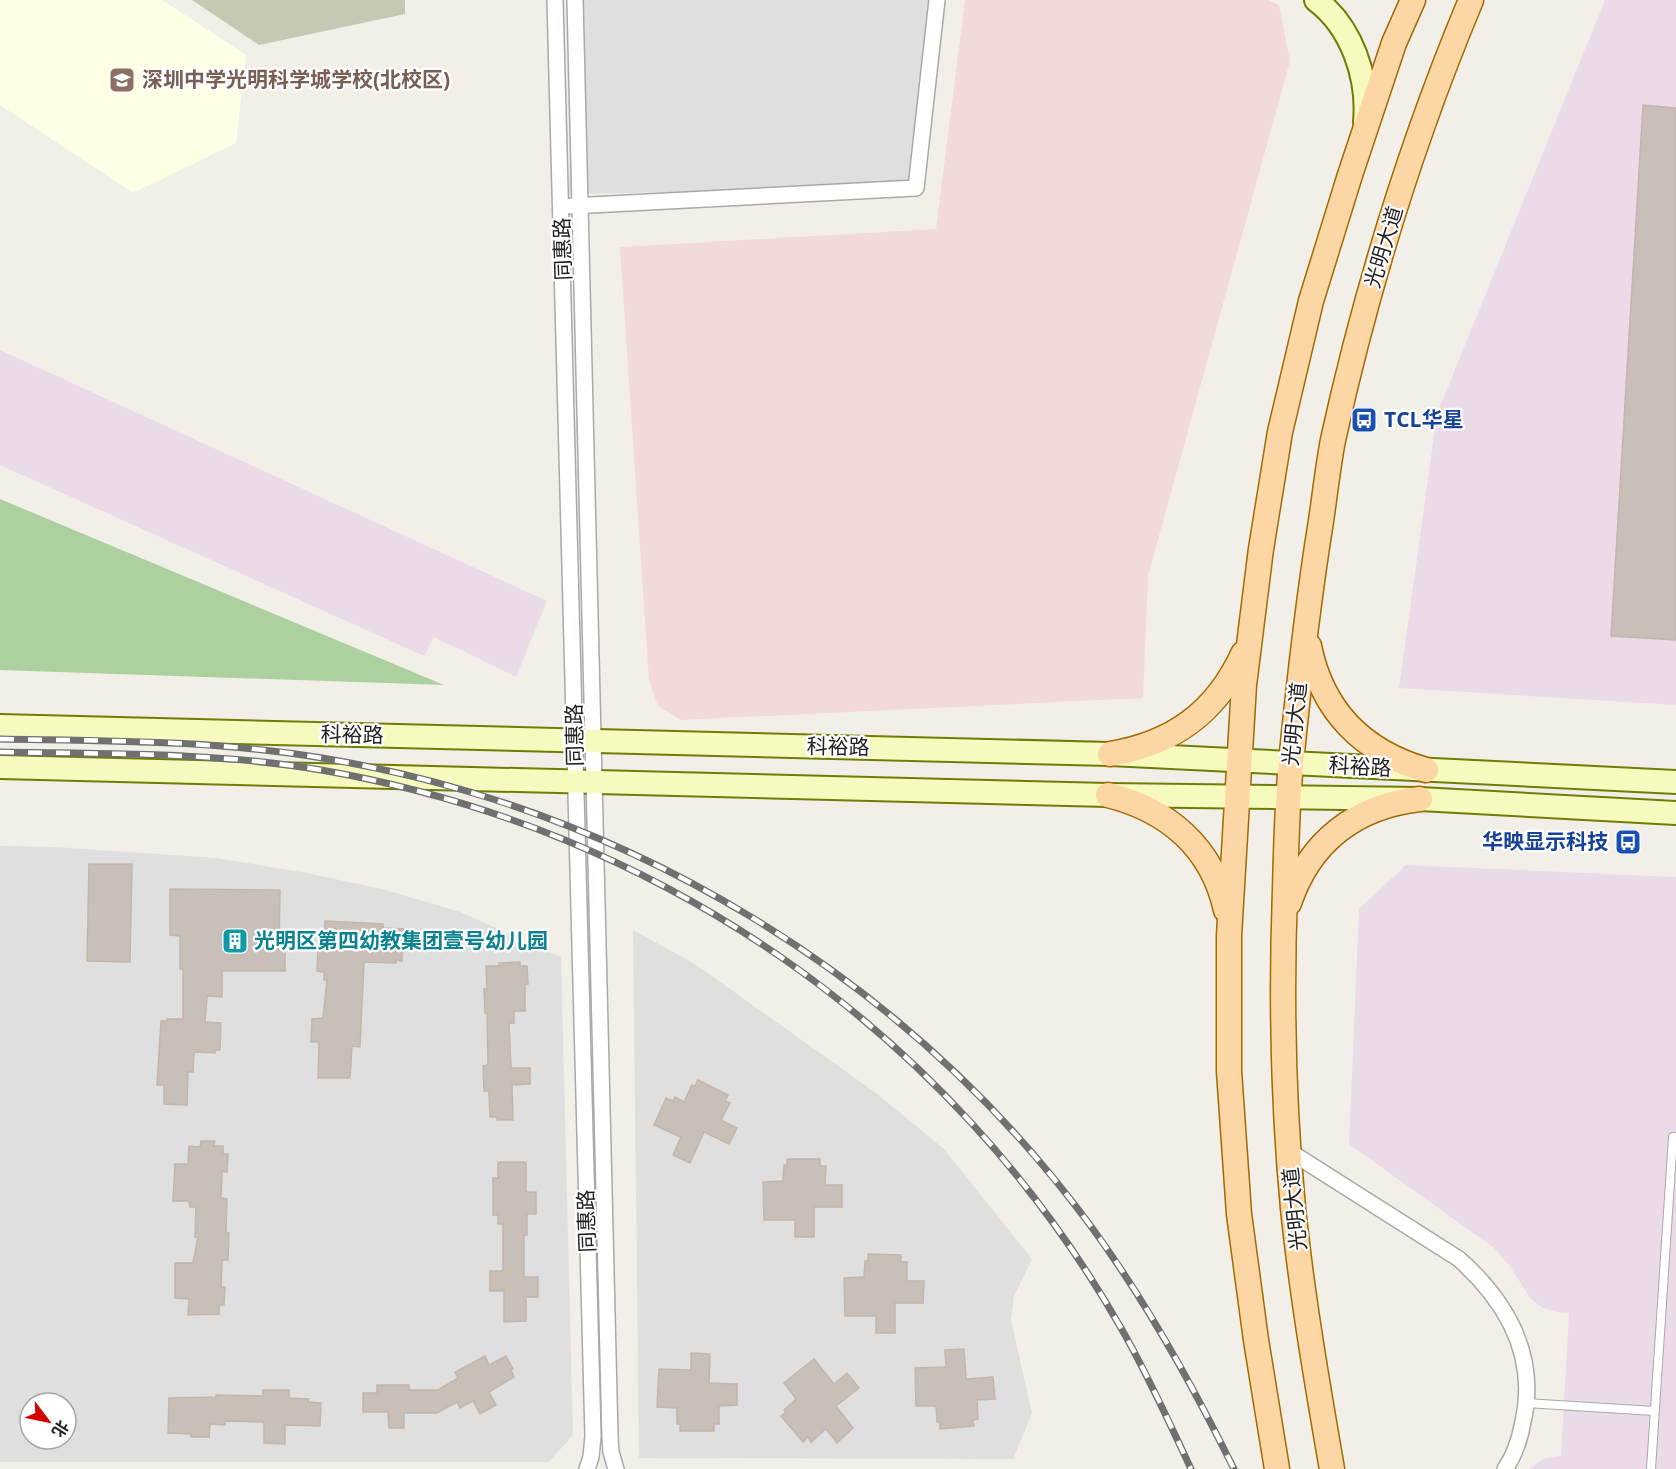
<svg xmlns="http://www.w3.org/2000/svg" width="1676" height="1469" font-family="'Open Sans','Noto Sans SC',sans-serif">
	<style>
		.residential { fill: #e0dfdf; fill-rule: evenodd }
		.commercial { fill: #f2dad9 }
		.industrial { fill: #ebdbe8 }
		.education { fill: #ffffe5 }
		.construction { fill: #c7c7b4 }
		.forest { fill: #add19e }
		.building { fill: #c7bfb8; stroke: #c4b6ab; stroke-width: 1.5 }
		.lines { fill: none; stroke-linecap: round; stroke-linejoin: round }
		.lane-casing { stroke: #a9a9a9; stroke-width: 10 }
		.street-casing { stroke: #a9a9a9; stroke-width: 18 }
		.secondary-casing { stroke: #707d05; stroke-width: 26 }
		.primary-casing { stroke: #a06b00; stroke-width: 27 }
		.lane { stroke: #fff; stroke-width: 8 }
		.street { stroke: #fff; stroke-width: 15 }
		.secondary { stroke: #f7fabf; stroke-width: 22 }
		.primary { stroke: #fcd6a4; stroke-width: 24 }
		.rail-casing { stroke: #707070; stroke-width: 7 }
		.rail { stroke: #fff; stroke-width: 4.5; stroke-dasharray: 14; stroke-linecap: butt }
		.labels { text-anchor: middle; stroke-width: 4.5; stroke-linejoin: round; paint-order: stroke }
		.education-label { font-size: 21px; font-weight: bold; fill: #785e54; stroke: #fff; text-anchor: start }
		.street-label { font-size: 21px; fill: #222; stroke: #fff }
		.transit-label { font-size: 21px; font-weight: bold; fill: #164399; stroke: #fff; text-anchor: start }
		.culture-label { font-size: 21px; font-weight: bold; fill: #0d838f; stroke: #fff; text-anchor: start }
	</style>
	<rect width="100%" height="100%" fill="#f2efe9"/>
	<!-- residential -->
	<g class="residential">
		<polygon points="579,0 937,0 916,188 568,194"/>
		<path d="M0,846L56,847L216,858L307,873L386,890L460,912L561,957L573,1435L549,1462H0ZM30,1403H66V1439H30Z"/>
		<polygon points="633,930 695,964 876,1093 944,1149 1032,1259 1014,1296 1011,1320 1032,1413 1013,1459 639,1458"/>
	</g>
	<!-- commercial -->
	<polygon class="commercial" points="965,0 1268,0 1279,5 1290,61 1148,576 1143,698 681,720 658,706 649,680 620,247 936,229"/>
	<!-- industrial -->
	<g class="industrial">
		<polygon points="1605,0 1676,0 1676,705 1399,688 1437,414"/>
		<polygon points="0,350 547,601 516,677 434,637 424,656 0,465"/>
		<polygon points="1406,865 1676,877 1676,1469 1529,1469 1545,1458 1561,1456 1569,1313 1556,1312 1543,1308 1531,1299 1509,1265 1494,1248 1349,1144 1359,909"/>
	</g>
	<!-- education -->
	<polygon class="education" points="0,0 162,0 246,55 236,143 133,193 0,105"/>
	<!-- construction -->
	<polygon class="construction" points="192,0 405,0 405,14 259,45"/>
	<!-- forest -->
	<polygon class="forest" points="0,499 444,685 0,670"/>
	<!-- building -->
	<g class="building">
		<polygon points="1643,105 1676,108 1676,640 1611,636"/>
		<polygon points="89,864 132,864 130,962 87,961"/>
		<polygon points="170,889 280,890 279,949 285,949 285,971 222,971 222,997 207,996 205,1022 221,1023 220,1050 215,1050 215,1053 194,1052 193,1072 188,1072 187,1105 164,1104 164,1085 157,1085 161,1021 167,1021 167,1019 183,1019 183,969 180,969 180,936 170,935"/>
		<polygon points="325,921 383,924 383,928 404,929 402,961 396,960 396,963 364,962 360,1047 352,1046 350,1078 318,1078 319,1042 311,1042 312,1019 323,1018 327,980 324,980 324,972 317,971 318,948 324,948"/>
		<polygon points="520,962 520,966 527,966 528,984 525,984 525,1011 514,1011 514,1023 509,1023 511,1068 530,1068 530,1084 512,1085 513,1120 497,1120 497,1117 490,1117 489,1091 484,1091 483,1066 488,1065 487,1013 485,1013 484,989 487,989 486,966 499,966 499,963"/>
		<polygon points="698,1080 728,1095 725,1101 730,1103 721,1120 737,1128 729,1144 704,1132 690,1163 673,1155 681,1137 654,1125 666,1098 673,1101 675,1097 684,1102 692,1085 695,1086"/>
		<polygon points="201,1141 215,1141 214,1146 223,1146 223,1154 228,1154 227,1172 222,1171 221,1198 227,1199 226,1232 229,1233 228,1260 222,1260 221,1287 225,1287 224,1305 219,1305 219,1314 188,1315 189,1299 175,1298 175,1263 193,1263 198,1237 195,1237 196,1207 190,1207 189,1201 173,1201 175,1164 188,1164 189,1146 200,1147"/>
		<polygon points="787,1159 820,1159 820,1166 826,1166 825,1185 842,1185 842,1207 814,1207 814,1237 795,1237 795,1220 764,1220 763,1182 783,1181 784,1165 787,1165"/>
		<polygon points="498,1162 526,1162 526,1192 536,1192 536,1214 527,1214 527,1235 524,1235 524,1277 538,1277 538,1297 526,1297 526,1321 504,1322 504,1291 490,1291 490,1271 503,1271 503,1224 498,1224 498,1215 493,1215 493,1178 498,1178"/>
		<polygon points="868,1254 901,1255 901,1262 907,1262 907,1281 924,1281 923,1303 895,1303 895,1333 876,1333 876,1316 845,1316 844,1278 864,1277 865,1261 868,1261"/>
		<polygon points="964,1349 966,1379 993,1377 995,1399 977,1400 978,1419 973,1420 974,1426 940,1429 940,1422 937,1422 936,1406 916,1406 915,1368 946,1367 945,1350"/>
		<polygon points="691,1353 710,1354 709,1383 737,1384 737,1405 719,1406 719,1424 714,1424 714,1431 680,1431 680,1424 677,1424 677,1408 657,1407 659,1369 691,1370"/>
		<polygon points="485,1356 489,1365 506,1356 513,1369 511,1370 514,1377 489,1392 496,1405 480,1414 473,1401 460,1408 457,1402 437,1413 404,1413 404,1428 389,1428 388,1412 363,1412 363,1393 377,1393 377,1385 409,1385 409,1390 438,1390 458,1378 455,1372"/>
		<polygon points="814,1359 834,1384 847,1373 859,1388 836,1406 853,1428 837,1443 826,1429 811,1442 808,1437 803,1442 781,1416 786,1412 784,1410 796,1399 784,1383"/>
		<polygon points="263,1390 289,1390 289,1398 309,1399 308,1402 321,1403 320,1426 285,1425 285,1444 264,1443 264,1422 225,1421 225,1425 210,1424 209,1437 191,1437 191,1434 168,1433 169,1398 216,1397 216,1395 263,1396"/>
	</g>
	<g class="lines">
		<!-- lane casing -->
		<g class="lane-casing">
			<g id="lane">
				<polyline points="1526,1403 1654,1411"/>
				<polyline points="1651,1469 1673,1137 1676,1137"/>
			</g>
		</g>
		<!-- street casing -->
		<g class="street-casing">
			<g id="street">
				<polyline points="555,0 593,1436 591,1457 587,1469"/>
				<polyline points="575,0 610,1437 611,1452 616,1469"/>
				<polyline points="571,206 916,188 937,0"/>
				<path d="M1289,1151L1459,1259C1507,1302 1538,1355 1523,1422C1520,1438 1515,1455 1505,1469"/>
			</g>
		</g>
		<!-- secondary casing -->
		<g class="secondary-casing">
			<g id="secondary">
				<path d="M1316,0C1352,27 1369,78 1365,122"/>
				<polyline points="0,726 1110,754 1676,782"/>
				<polyline points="0,767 1108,795 1420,799 1676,813"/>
			</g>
		</g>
		<!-- primary casing -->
		<g class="primary-casing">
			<g id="primary">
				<path d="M1309,646C1322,711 1363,752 1426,770"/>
				<path d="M1110,754C1172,744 1216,713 1243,654"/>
				<path d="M1108,795C1168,810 1212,847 1226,910"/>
				<path d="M1289,903C1310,841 1356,806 1420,799"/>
				<polyline points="1277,1469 1256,1340 1239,1214 1229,1071 1229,936 1244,685 1261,549 1280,432 1311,301 1350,175 1394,43 1413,0"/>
				<path d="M1332,1469C1317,1383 1302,1295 1293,1208C1283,1102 1281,996 1285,890C1286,848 1287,805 1291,763C1299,682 1308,601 1321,521C1325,494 1328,466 1333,440C1366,290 1412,141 1471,0"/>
			</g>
		</g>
		<!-- lane -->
		<use href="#lane" class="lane"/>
		<!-- street -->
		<use href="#street" class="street"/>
		<!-- secondary -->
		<use href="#secondary" class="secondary"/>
		<!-- primary -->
		<use href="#primary" class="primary"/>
		<!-- rail casing -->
		<g class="rail-casing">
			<g id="rail">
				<path d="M0,739C107,741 215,740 322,758C626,808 906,976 1090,1225C1146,1301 1192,1384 1234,1469"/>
				<path d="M0,752C107,754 215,752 321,770C658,828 951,1030 1121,1328C1147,1373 1169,1422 1191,1469"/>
			</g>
		</g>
		<!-- rail -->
		<use href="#rail" class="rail"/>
	</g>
	<!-- icons -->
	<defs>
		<g id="school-square" transform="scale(1.35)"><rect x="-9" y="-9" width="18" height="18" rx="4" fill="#8d6e63" stroke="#fff"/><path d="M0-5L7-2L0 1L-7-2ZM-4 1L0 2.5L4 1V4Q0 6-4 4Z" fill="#fff"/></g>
		<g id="bus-square" transform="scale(1.35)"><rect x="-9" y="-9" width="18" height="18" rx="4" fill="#1a4fb4" stroke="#fff"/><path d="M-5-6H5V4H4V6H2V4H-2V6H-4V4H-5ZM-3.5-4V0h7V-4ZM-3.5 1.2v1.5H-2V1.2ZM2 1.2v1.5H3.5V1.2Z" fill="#fff"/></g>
		<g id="building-square" transform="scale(1.35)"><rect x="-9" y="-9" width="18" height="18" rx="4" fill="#0f9aa8" stroke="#fff"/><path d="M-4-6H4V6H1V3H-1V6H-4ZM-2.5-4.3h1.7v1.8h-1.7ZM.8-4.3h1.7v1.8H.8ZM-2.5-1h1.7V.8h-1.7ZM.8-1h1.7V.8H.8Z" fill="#fff"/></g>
	</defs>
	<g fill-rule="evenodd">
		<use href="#school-square" x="122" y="80"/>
		<use href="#bus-square" x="1364" y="420"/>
		<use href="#bus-square" x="1628" y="842"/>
		<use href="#building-square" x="235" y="941"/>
	</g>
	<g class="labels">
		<!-- education labels -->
		<g class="education-label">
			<text x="142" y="87">深圳中学光明科学城学校(北校区)</text>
		</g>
		<!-- street labels -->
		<g class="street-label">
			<text transform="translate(1384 247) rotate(-73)" y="7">光明大道</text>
			<text transform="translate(563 249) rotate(-92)" y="7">同惠路</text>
			<text transform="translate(1295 724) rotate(-84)" y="7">光明大道</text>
			<text transform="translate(352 735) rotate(1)" y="7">科裕路</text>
			<text transform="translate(575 735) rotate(-91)" y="7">同惠路</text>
			<text transform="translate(838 747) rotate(1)" y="7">科裕路</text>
			<text transform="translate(1360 767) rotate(3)" y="7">科裕路</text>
			<text transform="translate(1295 1209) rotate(-96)" y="7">光明大道</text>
			<text transform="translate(587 1221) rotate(-92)" y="7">同惠路</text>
		</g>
		<!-- transit labels -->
		<g class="transit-label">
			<text x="1384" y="427">TCL华星</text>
			<text x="1608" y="849" text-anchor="end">华映显示科技</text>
		</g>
		<!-- culture labels -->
		<g class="culture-label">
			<text x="254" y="948">光明区第四幼教集团壹号幼儿园</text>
		</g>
	</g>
	<!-- north arrow -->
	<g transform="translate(48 1421) rotate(122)"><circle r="28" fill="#ffffff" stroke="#a7a7a7" stroke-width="1.5"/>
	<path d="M0-4.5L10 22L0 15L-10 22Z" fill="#d40000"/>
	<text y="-9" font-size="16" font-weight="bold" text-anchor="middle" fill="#222222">北</text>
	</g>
</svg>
